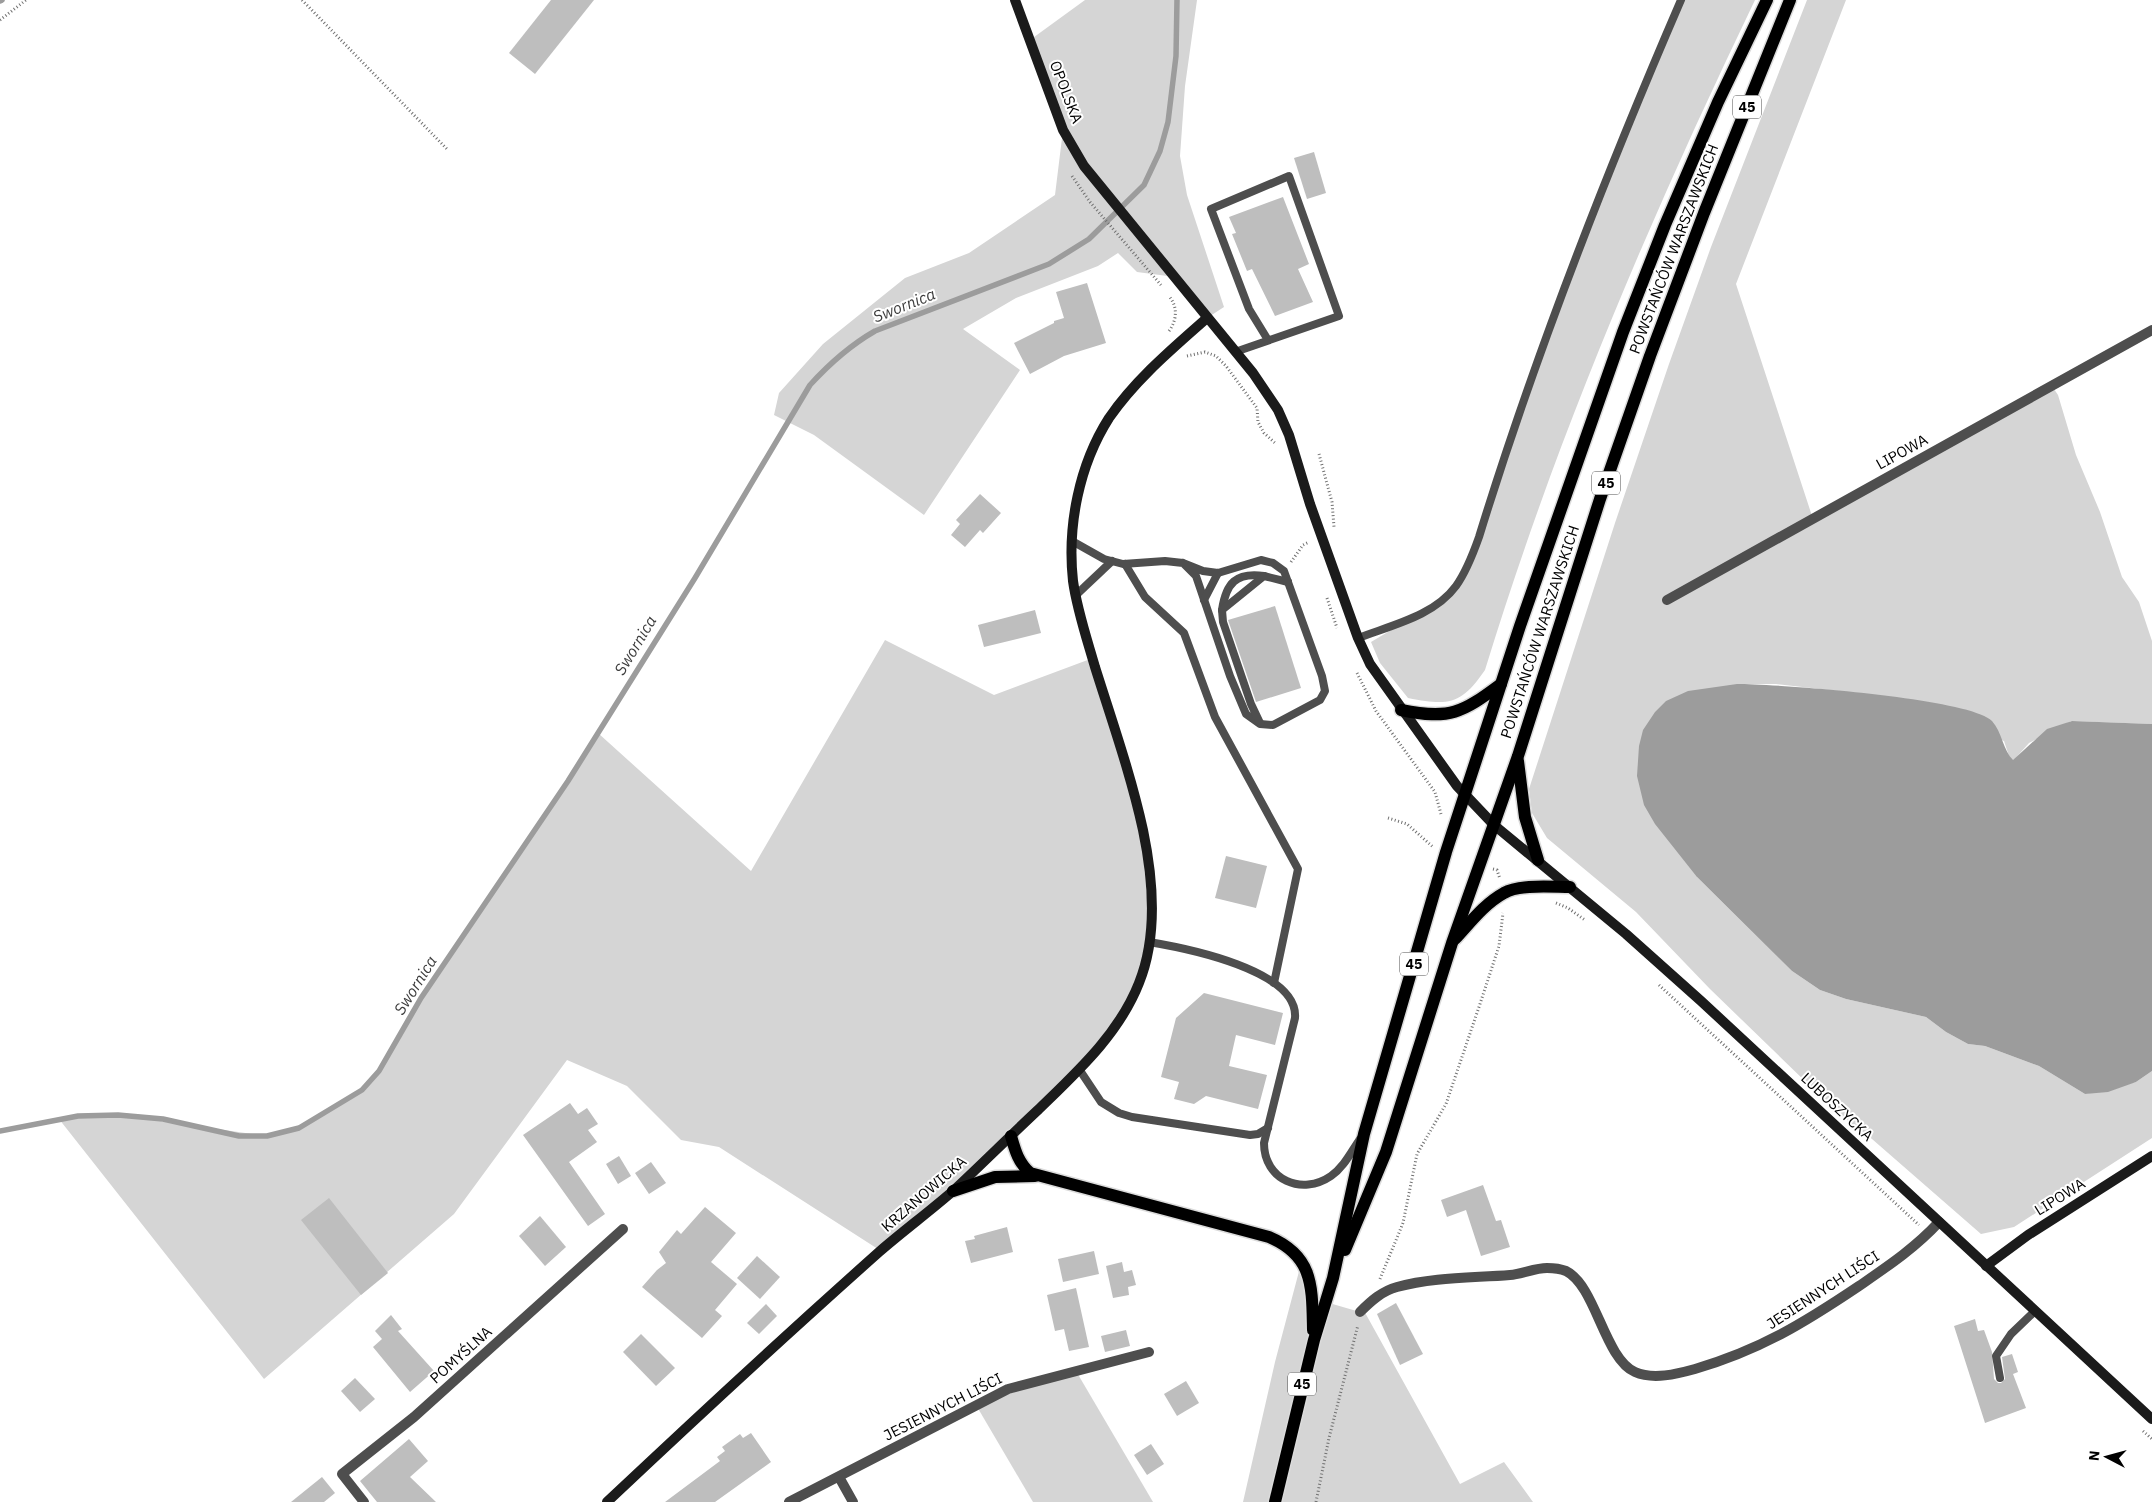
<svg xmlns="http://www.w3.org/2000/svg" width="2152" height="1502" font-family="'IBM Plex Sans',sans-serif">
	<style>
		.green { fill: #d5d5d5 }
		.water { fill: #9c9c9c }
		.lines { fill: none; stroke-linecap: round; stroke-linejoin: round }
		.stream { stroke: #9c9c9c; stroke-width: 5.5 }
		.building { fill: #bebebe }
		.primary-casing { stroke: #dbdbdb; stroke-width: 15 }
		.path { stroke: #707070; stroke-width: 3; stroke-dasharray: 1 2.5; stroke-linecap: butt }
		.lane { stroke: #4e4e4e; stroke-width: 8 }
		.street { stroke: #4e4e4e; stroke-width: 10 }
		.secondary { stroke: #1b1b1b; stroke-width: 10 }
		.primary { stroke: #000; stroke-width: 12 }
		.labels { text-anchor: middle; stroke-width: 4; stroke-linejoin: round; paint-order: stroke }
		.shield { fill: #fff; stroke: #4c4c4c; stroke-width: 1 }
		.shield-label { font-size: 14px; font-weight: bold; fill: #000 }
		.street-label { font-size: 15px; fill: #000; stroke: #fff }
		.water-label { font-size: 16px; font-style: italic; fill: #3d3d3d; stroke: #fff }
	</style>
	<rect width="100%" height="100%" fill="#fff"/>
	<!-- green -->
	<g class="green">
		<polygon points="1085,0 1197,0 1185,86 1180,156 1187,195 1224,307 1207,318 1175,277 1137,272 1118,253 1098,266 1016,298 963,329 1020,370 924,515 814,435 774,415 779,393 823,344 905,278 969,253 1055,195 1063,130 1030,40"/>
		<path d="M1681,0H1755C1650,218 1556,438 1485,670C1461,705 1449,706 1408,698L1380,663L1371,642L1445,598L1468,564L1538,359Z"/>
		<polygon points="1807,0 1846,0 1736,284 1813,519 2052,386 2058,395 2076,455 2100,512 2122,577 2139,602 2152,641 2152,724 2071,721 2029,743 2013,761 2009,756 2004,741 1900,698 1776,684 1737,684 1697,877 1792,971 1820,990 1846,999 1926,1017 1946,1032 1968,1044 1985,1046 2039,1066 2085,1094 2136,1082 2152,1071 2152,1138 2014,1227 1981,1234 1872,1139 1838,1113 1710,989 1636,912 1547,838 1532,813 1529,789 1615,523 1669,364 1711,247"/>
		<polygon points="885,640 994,695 1093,658 1140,816 1150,933 1133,998 1062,1086 881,1251 719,1147 681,1140 627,1086 567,1060 454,1214 264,1379 59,1119 118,1115 267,1136 299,1127 362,1090 379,1071 421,998 471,927 598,733 751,871"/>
		<polygon points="1302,1260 1312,1298 1360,1312 1363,1309 1460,1484 1504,1462 1533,1502 1243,1502 1275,1362"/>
		<polygon points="1076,1371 1153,1502 1033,1502 976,1405"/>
	</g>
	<!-- water -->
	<path class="water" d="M1737,684C1777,684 1970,698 1992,721C2002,732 2003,750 2013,760L2047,729L2072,721L2152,724V1071L2136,1082L2108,1092L2085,1094L2039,1066L1985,1046L1968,1044L1946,1032L1926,1017L1846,999L1820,990L1792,971L1697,877L1655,824L1644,805L1637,776L1639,746L1643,730L1655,712L1666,701L1688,691Z"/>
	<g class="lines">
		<!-- stream -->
		<g class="stream">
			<polyline points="0,1 2,0"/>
			<path d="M0,1131L78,1116L118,1115L163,1119L239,1136H267L299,1128L362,1090L379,1071L421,998L568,781L695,578L810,385C830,363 849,346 875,331L1049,264L1089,239L1144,185L1160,151L1168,122L1176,56L1177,0"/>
		</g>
	</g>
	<!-- building -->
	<g class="building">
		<polygon points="551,0 594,0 535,74 509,53"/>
		<polygon points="1314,152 1326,193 1307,199 1294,158"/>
		<polygon points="1283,197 1309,264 1298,269 1313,302 1275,316 1252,269 1247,271 1232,234 1236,233 1229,217"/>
		<polygon points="1087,283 1106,343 1064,356 1030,374 1014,343 1054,323 1054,321 1064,318 1056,292"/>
		<polygon points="980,494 1001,513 983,533 980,530 965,547 951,535 960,524 956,520"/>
		<polygon points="1275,606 1301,688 1256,702 1228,620"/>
		<polygon points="1035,610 1041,633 984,647 978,625"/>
		<polygon points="1226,856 1267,866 1256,908 1215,898"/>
		<polygon points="1204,993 1283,1013 1275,1045 1236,1035 1229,1066 1267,1075 1258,1109 1206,1096 1194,1104 1174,1099 1179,1082 1161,1077 1176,1018"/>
		<polygon points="570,1103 578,1114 587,1108 598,1124 588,1130 597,1142 569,1162 605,1214 588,1226 523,1135"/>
		<polygon points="619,1156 631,1176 618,1184 606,1164"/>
		<polygon points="651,1162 666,1183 649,1194 635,1173"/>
		<polygon points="1483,1185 1496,1221 1501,1220 1510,1247 1481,1256 1466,1210 1447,1217 1441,1200"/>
		<polygon points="329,1198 388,1273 361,1295 301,1220"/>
		<polygon points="705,1207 736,1233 711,1262 737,1284 715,1310 722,1316 702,1338 642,1287 657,1270 666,1263 659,1252 677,1230 681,1234"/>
		<polygon points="540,1216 566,1247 545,1266 519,1236"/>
		<polygon points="1007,1227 1013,1252 971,1263 965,1241 975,1239 974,1236"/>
		<polygon points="1094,1251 1099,1274 1063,1282 1058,1259"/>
		<polygon points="757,1256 780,1277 760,1299 737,1278"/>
		<polygon points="1122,1262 1124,1272 1132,1270 1136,1285 1128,1287 1129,1295 1113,1298 1106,1266"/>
		<polygon points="1076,1288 1089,1347 1069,1351 1064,1329 1055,1331 1047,1295"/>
		<polygon points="1396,1303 1423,1354 1400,1365 1377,1314"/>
		<polygon points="766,1304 777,1316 759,1334 747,1323"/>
		<polygon points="391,1315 402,1329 398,1331 434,1371 410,1392 373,1347 382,1339 375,1331"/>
		<polygon points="1975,1319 1978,1331 1984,1330 1992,1352 1994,1379 1998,1383 2001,1383 2005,1379 2002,1357 2012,1354 2018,1372 2013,1374 2026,1408 1985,1423 1954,1326"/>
		<polygon points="1126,1330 1130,1346 1105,1352 1101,1336"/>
		<polygon points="641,1334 675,1368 656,1386 623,1352"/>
		<polygon points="355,1378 375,1399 360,1412 341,1391"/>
		<polygon points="1186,1381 1199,1403 1177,1416 1164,1394"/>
		<polygon points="751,1433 771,1462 715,1502 665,1502 720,1461 717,1457 725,1451 722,1447 740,1434 743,1438"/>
		<polygon points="409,1439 428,1461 410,1477 436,1502 377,1502 360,1481"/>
		<polygon points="1151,1444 1164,1464 1147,1475 1134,1455"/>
		<polygon points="322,1477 335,1493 324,1502 291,1502"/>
	</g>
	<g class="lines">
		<!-- primary casing -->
		<g class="primary-casing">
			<g id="primary">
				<path d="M1401,710C1450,720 1462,713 1501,684"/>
				<polyline points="1518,761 1525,817 1538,860"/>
				<path d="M1455,939C1470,923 1484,904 1504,893C1519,884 1552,887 1570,887"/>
				<path d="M1011,1136C1015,1150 1018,1162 1030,1173L1269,1237C1314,1256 1312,1287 1313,1330"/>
				<polyline points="953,1191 995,1177 1035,1176"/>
				<polyline points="1345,1250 1386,1152 1452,943 1518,756 1600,499 1650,356 1704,213 1790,0"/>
				<polyline points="1275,1502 1314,1340 1333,1278 1364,1134 1446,852 1520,626 1623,332 1665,225 1718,102 1767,0"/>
			</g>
		</g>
		<!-- path -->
		<g class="path">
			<polyline points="302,0 447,149"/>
			<polyline points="0,20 26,0"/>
			<polyline points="1072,176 1090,202 1161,285"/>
			<path d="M1169,331C1177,320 1178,307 1169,296"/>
			<polyline points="1187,356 1205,352 1216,356 1226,366 1257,408 1258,422 1264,433 1275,443"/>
			<polyline points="1319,454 1332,502 1334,527"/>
			<polyline points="1291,562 1303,545 1309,542"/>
			<polyline points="1327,598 1337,628"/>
			<polyline points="1357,673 1376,711 1435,792 1441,814"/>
			<polyline points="1388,818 1407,824 1433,847"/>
			<polyline points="1493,869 1497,870 1500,879"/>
			<polyline points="1556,903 1568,908 1585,920"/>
			<polyline points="1659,985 1919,1225"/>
			<polyline points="1380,1279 1403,1223 1417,1154 1446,1104 1479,1007 1499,946 1503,913"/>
			<polyline points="2143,1431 2152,1439"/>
			<polyline points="1316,1502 1329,1438 1358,1325"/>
		</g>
		<!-- lane -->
		<g class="lane">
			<polyline points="1235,352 1339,316 1289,176 1211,209 1249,309 1268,340"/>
			<polyline points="1072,541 1104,559 1123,564 1165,561 1183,563 1203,571 1218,573 1261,560 1273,563 1284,571 1322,676 1325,691 1320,700 1273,725 1260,724 1246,714 1230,676 1196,576 1183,563"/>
			<polyline points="1125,564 1145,597 1184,633 1215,717 1298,869 1274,983"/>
			<polyline points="1076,595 1112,561"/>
			<polyline points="1204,600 1218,573"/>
			<path d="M1222,610C1226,583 1236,572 1264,576"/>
			<path d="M1358,638C1392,625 1434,616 1456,586C1466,572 1473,554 1479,537C1535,355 1605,176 1681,0"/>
			<polyline points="1260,723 1251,704 1223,622 1222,610 1264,576 1288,582"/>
			<path d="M1149,942C1185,948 1299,970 1295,1018L1264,1143C1264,1180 1302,1196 1331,1176C1344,1167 1351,1152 1360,1139"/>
			<polyline points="1079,1069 1101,1102 1119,1113 1132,1117 1250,1135 1258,1134 1268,1128"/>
			<polyline points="2000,1378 1996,1356 2011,1334 2035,1311"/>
		</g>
		<!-- street -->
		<g class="street">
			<polyline points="1667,600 2152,330"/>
			<path d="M1360,1312C1371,1301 1382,1291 1397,1287C1433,1277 1473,1278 1510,1275C1522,1274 1535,1268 1547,1268C1552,1268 1561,1269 1566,1271C1596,1286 1604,1358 1635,1372C1653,1380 1677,1374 1695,1369C1760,1350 1804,1323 1859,1286C1888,1266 1915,1248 1939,1222"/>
			<polyline points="839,1477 853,1502"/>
			<polyline points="364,1502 342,1474 414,1417 623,1229"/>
			<polyline points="789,1502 1008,1389 1149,1352"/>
		</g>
		<!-- secondary -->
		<g class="secondary">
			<polyline points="1015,0 1063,130 1084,166 1253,373 1278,410 1289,435 1310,504 1358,638 1370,664 1457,786 1494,825 1626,934 1701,1001 2152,1419"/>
			<polyline points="1986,1266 2028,1235 2152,1156"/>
			<path d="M607,1502C696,1418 787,1334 879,1252C903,1231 929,1212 953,1191C982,1164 1010,1136 1039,1109C1077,1072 1119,1034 1139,983C1158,936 1153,878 1143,830C1131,775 1112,721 1095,667C1087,639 1077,610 1073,581C1067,526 1079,465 1109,418C1136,379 1172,349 1207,318"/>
		</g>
		<!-- primary -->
		<use href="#primary" class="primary"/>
	</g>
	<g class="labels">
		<!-- shield labels -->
		<g class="shield">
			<rect x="1733" y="95.5" width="28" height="23" rx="4"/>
			<rect x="1592" y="471.5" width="28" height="23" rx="4"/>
			<rect x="1400" y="952.5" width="28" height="23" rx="4"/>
			<rect x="1288" y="1372.5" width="28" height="23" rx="4"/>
		</g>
		<g class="shield-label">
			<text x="1747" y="112">45</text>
			<text x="1606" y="488">45</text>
			<text x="1414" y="969">45</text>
			<text x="1302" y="1389">45</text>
		</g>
		<!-- street labels -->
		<g class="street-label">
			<text transform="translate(1066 92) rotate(69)" y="5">OPOLSKA</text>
			<text transform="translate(1674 249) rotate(-69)" y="5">POWSTAŃCÓW WARSZAWSKICH</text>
			<text transform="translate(1902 452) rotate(-29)" y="5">LIPOWA</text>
			<text transform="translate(1540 632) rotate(-72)" y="5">POWSTAŃCÓW WARSZAWSKICH</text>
			<text transform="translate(1837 1107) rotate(43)" y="5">LUBOSZYCKA</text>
			<text transform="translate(924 1194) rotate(-41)" y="5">KRZANOWICKA</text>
			<text transform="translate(2060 1197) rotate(-32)" y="5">LIPOWA</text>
			<text transform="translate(1823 1290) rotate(-33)" y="5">JESIENNYCH LIŚCI</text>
			<text transform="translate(461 1355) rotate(-42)" y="5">POMYŚLNA</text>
			<text transform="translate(943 1407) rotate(-27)" y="5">JESIENNYCH LIŚCI</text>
		</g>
		<!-- water labels -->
		<g class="water-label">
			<text transform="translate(904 305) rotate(-22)" y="6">Swornica</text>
			<text transform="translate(635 645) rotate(-59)" y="6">Swornica</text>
			<text transform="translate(415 985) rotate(-58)" y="6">Swornica</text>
		</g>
	</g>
	<!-- north arrow -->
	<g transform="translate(2107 1457) rotate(276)" stroke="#ffffff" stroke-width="4" paint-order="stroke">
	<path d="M0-4L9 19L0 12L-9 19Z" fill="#000000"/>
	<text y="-8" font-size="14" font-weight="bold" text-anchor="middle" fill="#000000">N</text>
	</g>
</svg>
